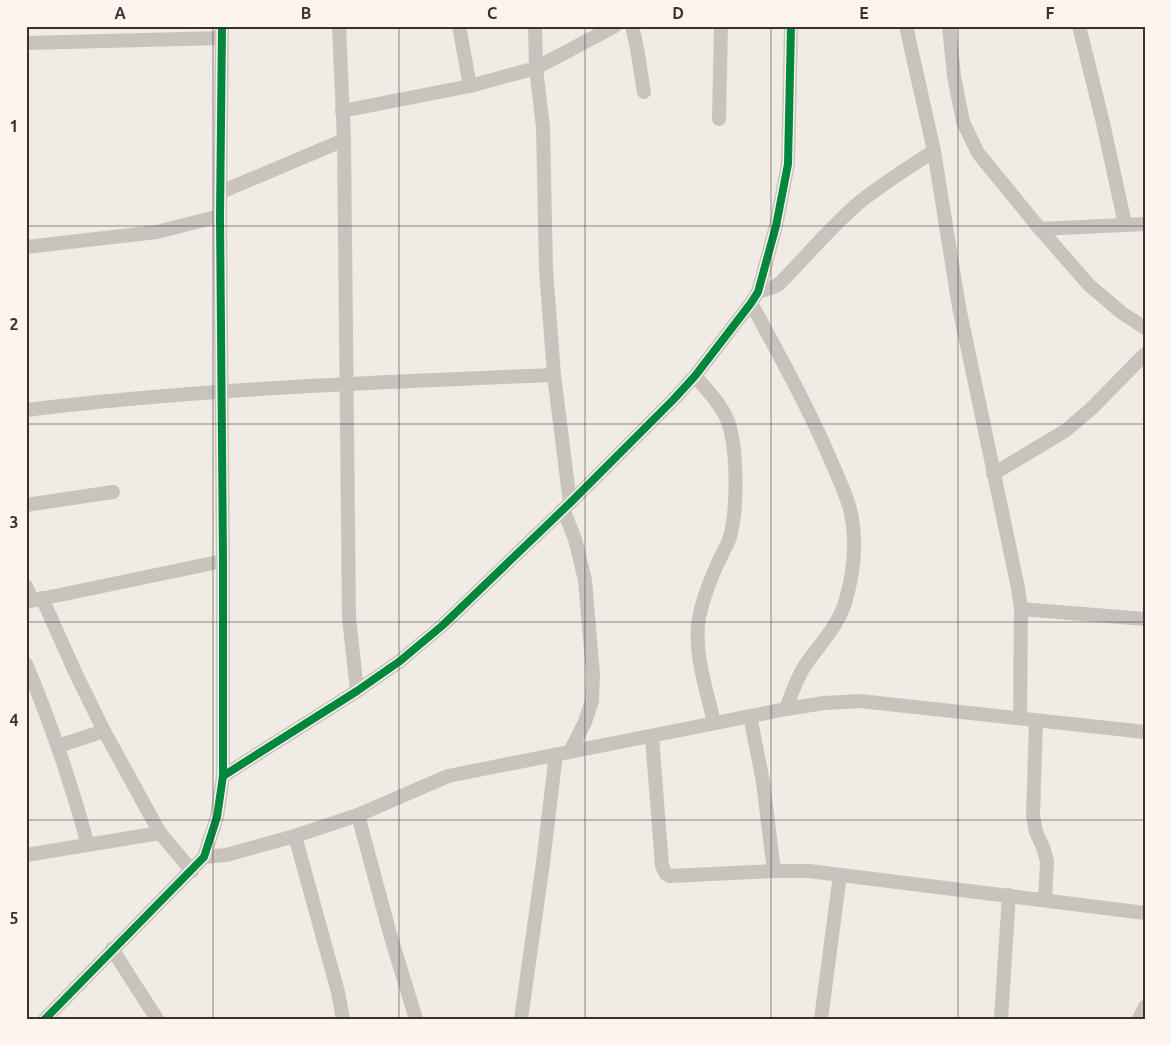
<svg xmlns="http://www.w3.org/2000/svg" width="1171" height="1045" font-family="Ubuntu,sans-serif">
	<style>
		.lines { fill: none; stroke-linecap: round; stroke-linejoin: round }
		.street { stroke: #c9c3be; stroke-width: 14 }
		.cycleway-casing { stroke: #fbf5ee; stroke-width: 11 }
		.cycleway { stroke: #00873e; stroke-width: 8 }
		.grid { fill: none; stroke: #3b302b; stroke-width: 1; stroke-opacity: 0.55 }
		.neatline { fill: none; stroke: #3b302b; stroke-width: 2 }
		.grid-label { font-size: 16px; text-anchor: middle; font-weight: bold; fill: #3b302b }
	</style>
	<rect width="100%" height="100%" fill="#f0ebe5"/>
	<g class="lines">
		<!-- street -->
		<g class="street">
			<polyline points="339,26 344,140 349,618 357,691"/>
			<polyline points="459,26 470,86"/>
			<polyline points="535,26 536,68 543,127 546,270 554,375 570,503"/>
			<polyline points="632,26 637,48 644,92"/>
			<polyline points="906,26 934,151 959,307 1018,588 1021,609 1020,718"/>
			<polyline points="949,26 954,76 963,122 978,153 1040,229 1089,285 1122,313 1145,328"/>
			<polyline points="1079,26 1103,123 1125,224"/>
			<polyline points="26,43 222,38"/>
			<polyline points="342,111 470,86 536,68 615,26"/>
			<polyline points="719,119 721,26"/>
			<polyline points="221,192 344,140"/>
			<polyline points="1040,229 1145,224"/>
			<polyline points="26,247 157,232 220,216"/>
			<path d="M758,292L773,287L779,284C807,256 831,226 861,201C884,183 909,167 934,151"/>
			<path d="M751,303C778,353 806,403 829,456C836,473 845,491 850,509C857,539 854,573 845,603C837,628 818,646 804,667C796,680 791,695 786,709"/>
			<path d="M695,376C706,389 720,403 727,419C738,446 738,512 729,540C725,549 720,558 716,567C709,583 702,601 699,618C693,652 707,690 714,723"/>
			<path d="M26,410C201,389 378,382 554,375"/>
			<polyline points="993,474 1065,431 1091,409 1145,354"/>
			<polyline points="26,505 113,492"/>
			<polyline points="563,509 575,539 585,580 593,674 592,701 585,722 570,752"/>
			<polyline points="26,586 32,600"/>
			<polyline points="42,598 76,674 104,731 160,833 192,871"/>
			<polyline points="26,602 223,561"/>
			<polyline points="1021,609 1145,619"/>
			<path d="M26,664C51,723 71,783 88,845"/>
			<polyline points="750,716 763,782 774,871"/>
			<polyline points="1036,721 1033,816 1036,832 1043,847 1047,861 1045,900"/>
			<polyline points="652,737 662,866 666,874 670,876 774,871 809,871 1145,913"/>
			<polyline points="58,746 104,731"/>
			<polyline points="223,776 357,691 400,661 443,625 570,503 673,400 695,376 751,303 758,292 776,226 788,164 791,26"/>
			<polyline points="358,815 390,934 416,1019"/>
			<polyline points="295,836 338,992 343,1019"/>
			<polyline points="26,855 160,833"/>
			<polyline points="204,857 226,855 295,836 358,815 448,776 786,709 824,703 860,701 1145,732"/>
			<polyline points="112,949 157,1019"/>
			<polyline points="45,1019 204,857 217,817 223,776 223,561 220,216 222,26"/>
			<polyline points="521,1019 543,863 556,754"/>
			<polyline points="821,1019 840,875"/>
			<polyline points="1001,1019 1009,895"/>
			<polyline points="1139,1019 1145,1007"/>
		</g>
		<!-- cycleway casing -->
		<g class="cycleway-casing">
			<g id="cycleway">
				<polyline points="223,776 357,691 400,661 443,625 570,503 673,400 695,376 751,303 758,292 776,226 788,164 791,26"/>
				<polyline points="45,1019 204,857 217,817 223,776 223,561 220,216 222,26"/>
			</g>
		</g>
		<!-- cycleway -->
		<use href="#cycleway" class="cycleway"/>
	</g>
	<!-- grid -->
	<path class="grid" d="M213,26V1019M399,26V1019M585,26V1019M771,26V1019M958,26V1019M26,226H1145M26,424H1145M26,622H1145M26,820H1145"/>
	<!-- border -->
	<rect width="1171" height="1045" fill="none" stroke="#fbf5ee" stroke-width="55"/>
	<rect x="28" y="28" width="1116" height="990" class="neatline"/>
	<g class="grid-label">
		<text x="120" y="19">A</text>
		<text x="306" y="19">B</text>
		<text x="492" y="19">C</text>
		<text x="678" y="19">D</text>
		<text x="864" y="19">E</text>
		<text x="1050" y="19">F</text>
		<text x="14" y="132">1</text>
		<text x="14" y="330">2</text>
		<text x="14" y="528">3</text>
		<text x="14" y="726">4</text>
		<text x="14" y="924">5</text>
	</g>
</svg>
